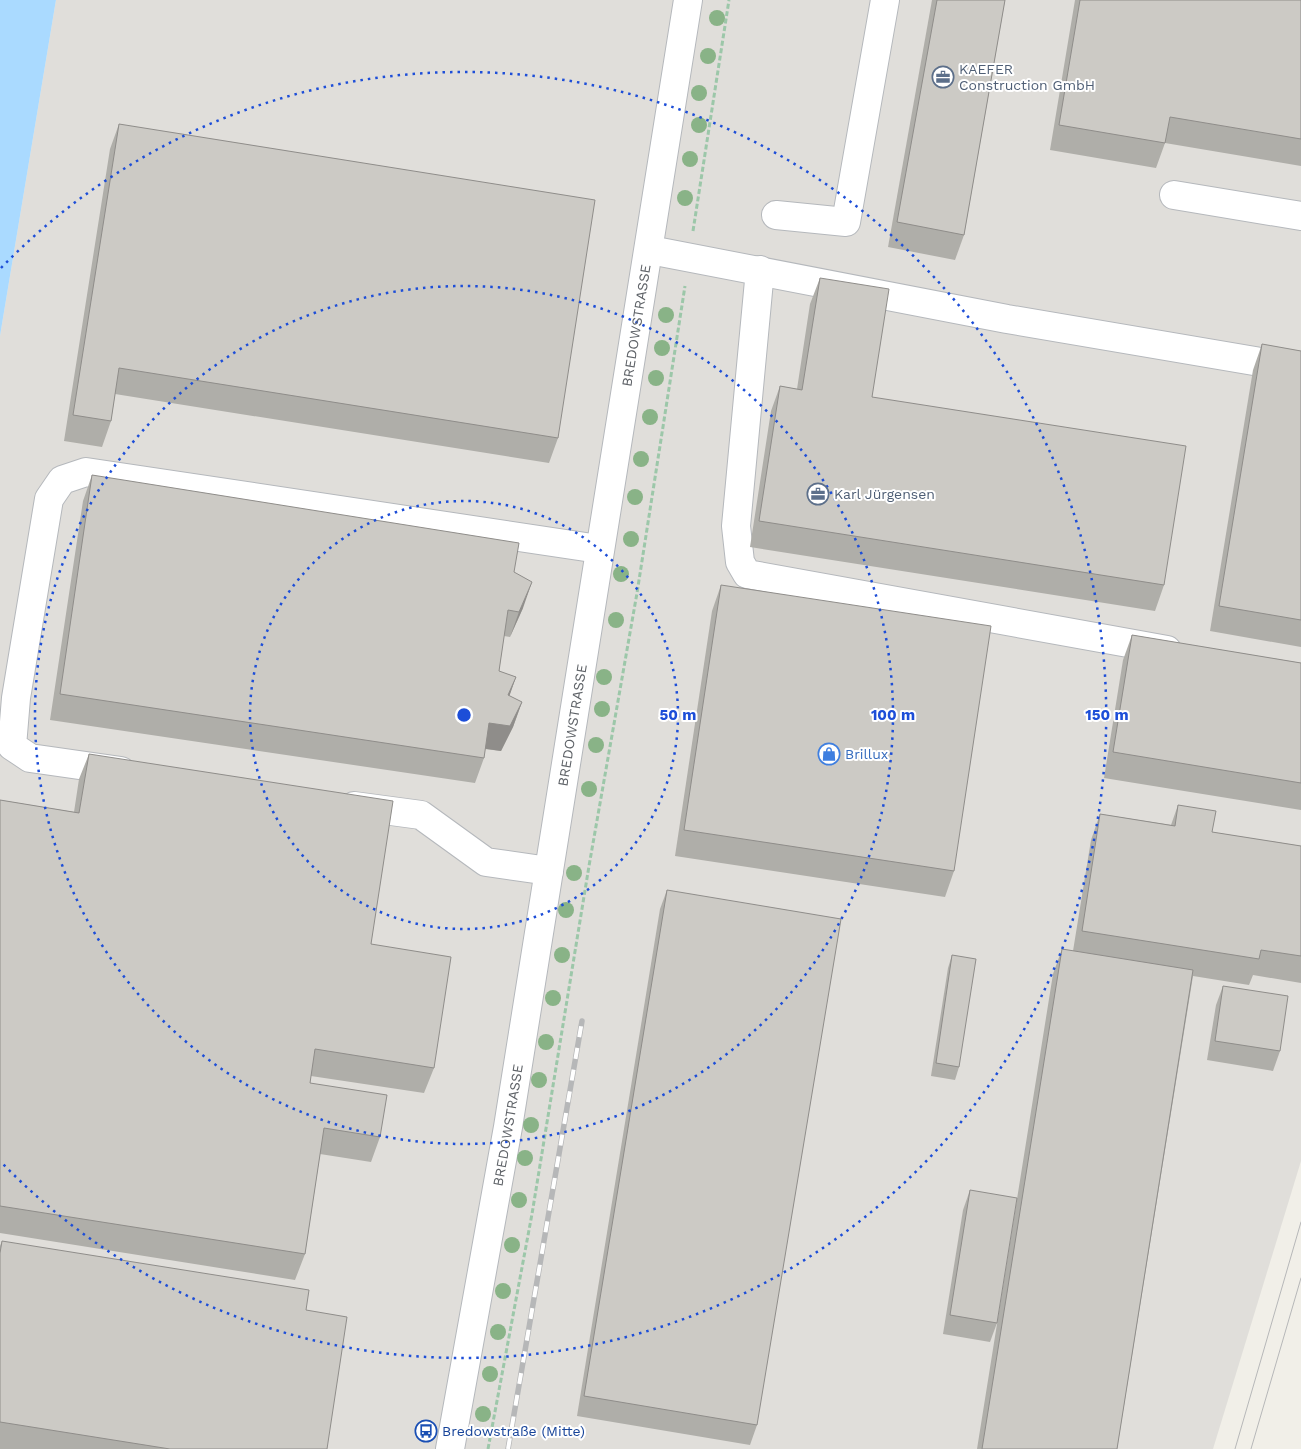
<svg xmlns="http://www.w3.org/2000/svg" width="1301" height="1449" font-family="'Work Sans',sans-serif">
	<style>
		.industrial { fill: #e0deda }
		.water { fill: #aadaff }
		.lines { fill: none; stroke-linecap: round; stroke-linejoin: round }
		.minor-casing { stroke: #b5b8bc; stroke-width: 30 }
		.path { stroke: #9cc7a9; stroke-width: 3; stroke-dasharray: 5 2.5; stroke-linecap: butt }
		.minor { stroke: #fff; stroke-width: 28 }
		.tram { stroke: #b6b7b8; stroke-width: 1 }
		.rail-casing { stroke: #b6b7b8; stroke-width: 5.5 }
		.rail { stroke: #fff; stroke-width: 4; stroke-dasharray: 11; stroke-linecap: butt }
		.tree { fill: #89b387 }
		.wall { fill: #afaea9 }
		.shaded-wall { fill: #8f8d8a }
		.building { fill: #cccac5; stroke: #8f8d8a }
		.ring { fill: none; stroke: #1d4ed8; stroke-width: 2.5; stroke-dasharray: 2.5 5 }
		.labels { text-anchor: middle; stroke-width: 4; stroke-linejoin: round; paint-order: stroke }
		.service-label { font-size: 14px; fill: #4e5e75; stroke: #fff; text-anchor: start }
		.street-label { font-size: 14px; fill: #5f6368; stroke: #fff }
		.shop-label { font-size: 14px; fill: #366cbe; stroke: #fff; text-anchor: start }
		.transit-label { font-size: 14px; fill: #164399; stroke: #fff; text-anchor: start }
		.centre { fill: #1d4ed8; stroke: #fff; stroke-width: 2.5 }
		.ring-label { font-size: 15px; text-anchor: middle; font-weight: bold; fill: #1d4ed8; stroke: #fff; stroke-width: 4; stroke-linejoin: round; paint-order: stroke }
	</style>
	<rect width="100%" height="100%" fill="#f1efe8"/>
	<!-- industrial -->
	<polygon class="industrial" points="56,0 1301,0 1301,1161 1213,1449 0,1449 0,336"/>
	<!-- water -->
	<polygon class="water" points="0,0 56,0 0,336"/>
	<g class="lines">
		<!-- minor casing -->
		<g class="minor-casing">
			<g id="minor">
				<polyline points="1174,195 1301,216"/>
				<polyline points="776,215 846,222 885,0"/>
				<polyline points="650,250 1007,319 1301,369"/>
				<polyline points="760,270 736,526 740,562 747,574 1167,650"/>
				<polyline points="121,771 30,758 12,746 16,698 49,499 62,480 86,472 599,549"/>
				<polyline points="354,806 421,815 486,862 549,871"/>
				<path id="s1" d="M450,1449L508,1127L688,0"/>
			</g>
		</g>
		<!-- path -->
		<g class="path">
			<polyline points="693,231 729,0"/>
			<polyline points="488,1449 532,1214 589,866 637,593 685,286"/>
		</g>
		<!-- minor -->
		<use href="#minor" class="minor"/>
		<!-- tram -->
		<g class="tram">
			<polyline points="1235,1449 1301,1222"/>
			<polyline points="1251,1449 1301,1278"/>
		</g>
		<!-- rail casing -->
		<g class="rail-casing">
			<polyline id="rail" points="508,1449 582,1021"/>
		</g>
		<!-- rail -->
		<use href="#rail" class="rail"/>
	</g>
	<!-- trees -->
	<g class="tree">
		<circle cx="717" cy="18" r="8"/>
		<circle cx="708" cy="56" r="8"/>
		<circle cx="699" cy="93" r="8"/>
		<circle cx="699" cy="125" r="8"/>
		<circle cx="690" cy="159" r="8"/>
		<circle cx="685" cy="198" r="8"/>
		<circle cx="666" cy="315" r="8"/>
		<circle cx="662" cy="348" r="8"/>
		<circle cx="656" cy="378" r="8"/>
		<circle cx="650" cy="417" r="8"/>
		<circle cx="641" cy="459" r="8"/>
		<circle cx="635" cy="497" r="8"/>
		<circle cx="631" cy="539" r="8"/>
		<circle cx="621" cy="574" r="8"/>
		<circle cx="616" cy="620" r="8"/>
		<circle cx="604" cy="677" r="8"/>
		<circle cx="602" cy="709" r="8"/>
		<circle cx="596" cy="745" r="8"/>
		<circle cx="589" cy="789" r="8"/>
		<circle cx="574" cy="873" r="8"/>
		<circle cx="566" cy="910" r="8"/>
		<circle cx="562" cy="955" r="8"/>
		<circle cx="553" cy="998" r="8"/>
		<circle cx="546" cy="1042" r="8"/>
		<circle cx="539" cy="1080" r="8"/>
		<circle cx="531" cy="1125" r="8"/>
		<circle cx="525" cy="1158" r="8"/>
		<circle cx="519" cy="1200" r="8"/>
		<circle cx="512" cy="1245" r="8"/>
		<circle cx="503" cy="1291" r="8"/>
		<circle cx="498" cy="1332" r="8"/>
		<circle cx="490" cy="1374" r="8"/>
		<circle cx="483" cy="1414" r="8"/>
	</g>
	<!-- wall -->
	<g class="wall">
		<polygon points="932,0 1005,0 964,235 955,260 888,247"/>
		<polygon points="1075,0 1301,0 1301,166 1165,143 1156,168 1050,150"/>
		<polygon points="119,124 558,438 549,463 115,394 111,421 102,447 64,441 110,149"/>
		<polygon points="820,278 872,397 1164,585 1155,611 750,547 771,411 780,386 797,389 810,304"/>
		<polygon points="1262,344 1301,351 1301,647 1210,631 1253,370"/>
		<polygon points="92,475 514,572 523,608 510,637 504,636 499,671 516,677 509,696 522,702 513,727 501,751 485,749 484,758 475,783 50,720 83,501"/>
		<polygon points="721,585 954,871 945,897 675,856 712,611"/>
		<polygon points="1132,635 1301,663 1301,810 1104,778 1123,660"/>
		<polygon points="89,754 371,944 434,1068 424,1093 311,1076 310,1083 380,1137 371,1162 320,1154 305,1254 295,1280 0,1233 0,800 74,812 79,779"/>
		<polygon points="1178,805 1212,832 1301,846 1301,983 1253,975 1249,985 1193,976 1117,1449 977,1449 1053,974 1062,949 1073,951 1091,840 1100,814 1171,825"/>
		<polygon points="667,890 757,1425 750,1445 577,1416 660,909"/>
		<polygon points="952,955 959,1067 955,1080 931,1076 948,968"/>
		<polygon points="1223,986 1280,1051 1273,1071 1207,1060 1216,1005"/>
		<polygon points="970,1190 997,1323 990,1342 943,1334 963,1210"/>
		<polygon points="2,1241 306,1310 327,1449 0,1449 0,1246"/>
	</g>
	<!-- shaded-wall -->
	<g class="shaded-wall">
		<polygon points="532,582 523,608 510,637 519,612"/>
		<polygon points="516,677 507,703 508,695"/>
		<polygon points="522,702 513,727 501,751 480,748 489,723"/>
	</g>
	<!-- building -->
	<g class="building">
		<polygon points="937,0 1005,0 964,235 897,222"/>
		<polygon points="1080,0 1301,0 1301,139 1170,117 1165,143 1059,125"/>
		<polygon points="119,124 595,200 558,438 119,368 111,421 73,415"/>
		<polygon points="820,278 889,289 872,397 1186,446 1164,585 759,521 780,386 802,390"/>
		<polygon points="1262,344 1301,351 1301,620 1219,606"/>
		<polygon points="92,475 519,543 514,572 532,582 519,612 508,610 499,671 516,677 508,695 522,702 510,726 489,723 484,758 60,694"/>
		<polygon points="721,585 991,626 954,871 684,830"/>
		<polygon points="1132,635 1301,663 1301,783 1113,752"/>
		<polygon points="89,754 393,801 371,944 451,957 434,1068 315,1049 310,1083 387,1095 380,1137 324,1128 305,1254 0,1206 0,800 79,813"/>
		<polygon points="1178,805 1216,811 1212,832 1301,846 1301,956 1261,950 1259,959 1082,931 1100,814 1175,826"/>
		<polygon points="667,890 841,919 757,1425 584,1396"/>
		<polygon points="1062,949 1193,970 1117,1449 982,1449"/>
		<polygon points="952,955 976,959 959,1067 936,1063"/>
		<polygon points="1223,986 1288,996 1280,1051 1215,1041"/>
		<polygon points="970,1190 1017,1198 997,1323 950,1315"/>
		<polygon points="2,1241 309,1290 306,1310 347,1317 327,1449 170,1449 0,1422 0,1253"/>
	</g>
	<!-- distance rings -->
	<g class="ring">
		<circle cx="464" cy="715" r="214"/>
		<circle cx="464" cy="715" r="429"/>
		<path d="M1 268A643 643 0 1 1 1 1162"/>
	</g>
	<!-- icons -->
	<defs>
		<g id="office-ring" transform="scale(1.125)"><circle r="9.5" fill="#fff" stroke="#5c6f8a" stroke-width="1.5"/><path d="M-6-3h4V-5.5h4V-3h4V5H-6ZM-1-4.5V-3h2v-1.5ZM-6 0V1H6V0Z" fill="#5c6f8a"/></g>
		<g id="shop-ring" transform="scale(1.125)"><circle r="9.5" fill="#fff" stroke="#3f7fe0" stroke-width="1.5"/><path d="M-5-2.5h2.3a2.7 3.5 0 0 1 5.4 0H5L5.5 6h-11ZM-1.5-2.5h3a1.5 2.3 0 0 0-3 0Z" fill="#3f7fe0"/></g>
		<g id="bus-ring" transform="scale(1.125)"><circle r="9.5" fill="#fff" stroke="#1a4fb4" stroke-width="1.5"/><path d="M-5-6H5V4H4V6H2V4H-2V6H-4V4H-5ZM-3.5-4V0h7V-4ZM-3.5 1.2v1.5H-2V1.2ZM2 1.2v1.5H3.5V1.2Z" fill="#1a4fb4"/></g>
	</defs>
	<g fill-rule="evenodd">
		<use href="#office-ring" x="943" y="77"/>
		<use href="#office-ring" x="818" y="494"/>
		<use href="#shop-ring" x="829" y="754"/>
		<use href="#bus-ring" x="426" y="1431"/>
	</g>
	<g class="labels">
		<!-- service labels -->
		<g class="service-label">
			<text x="959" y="74">KAEFER<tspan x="959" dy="16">Construction GmbH</tspan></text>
			<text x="834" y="499">Karl Jürgensen</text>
		</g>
		<!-- street labels -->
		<g class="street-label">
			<text dy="5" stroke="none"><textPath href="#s1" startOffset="1139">BREDOWSTRASSE</textPath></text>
			<text dy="5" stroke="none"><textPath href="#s1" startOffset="734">BREDOWSTRASSE</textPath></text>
			<text dy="5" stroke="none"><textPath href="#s1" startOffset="329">BREDOWSTRASSE</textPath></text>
		</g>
		<!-- shop labels -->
		<g class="shop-label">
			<text x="845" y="759">Brillux</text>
		</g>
		<!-- transit labels -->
		<g class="transit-label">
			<text x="442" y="1436">Bredowstraße (Mitte)</text>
		</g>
	</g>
	<circle cx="464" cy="715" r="8" class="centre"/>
	<g class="ring-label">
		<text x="678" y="720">50 m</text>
		<text x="893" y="720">100 m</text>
		<text x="1107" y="720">150 m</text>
	</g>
</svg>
